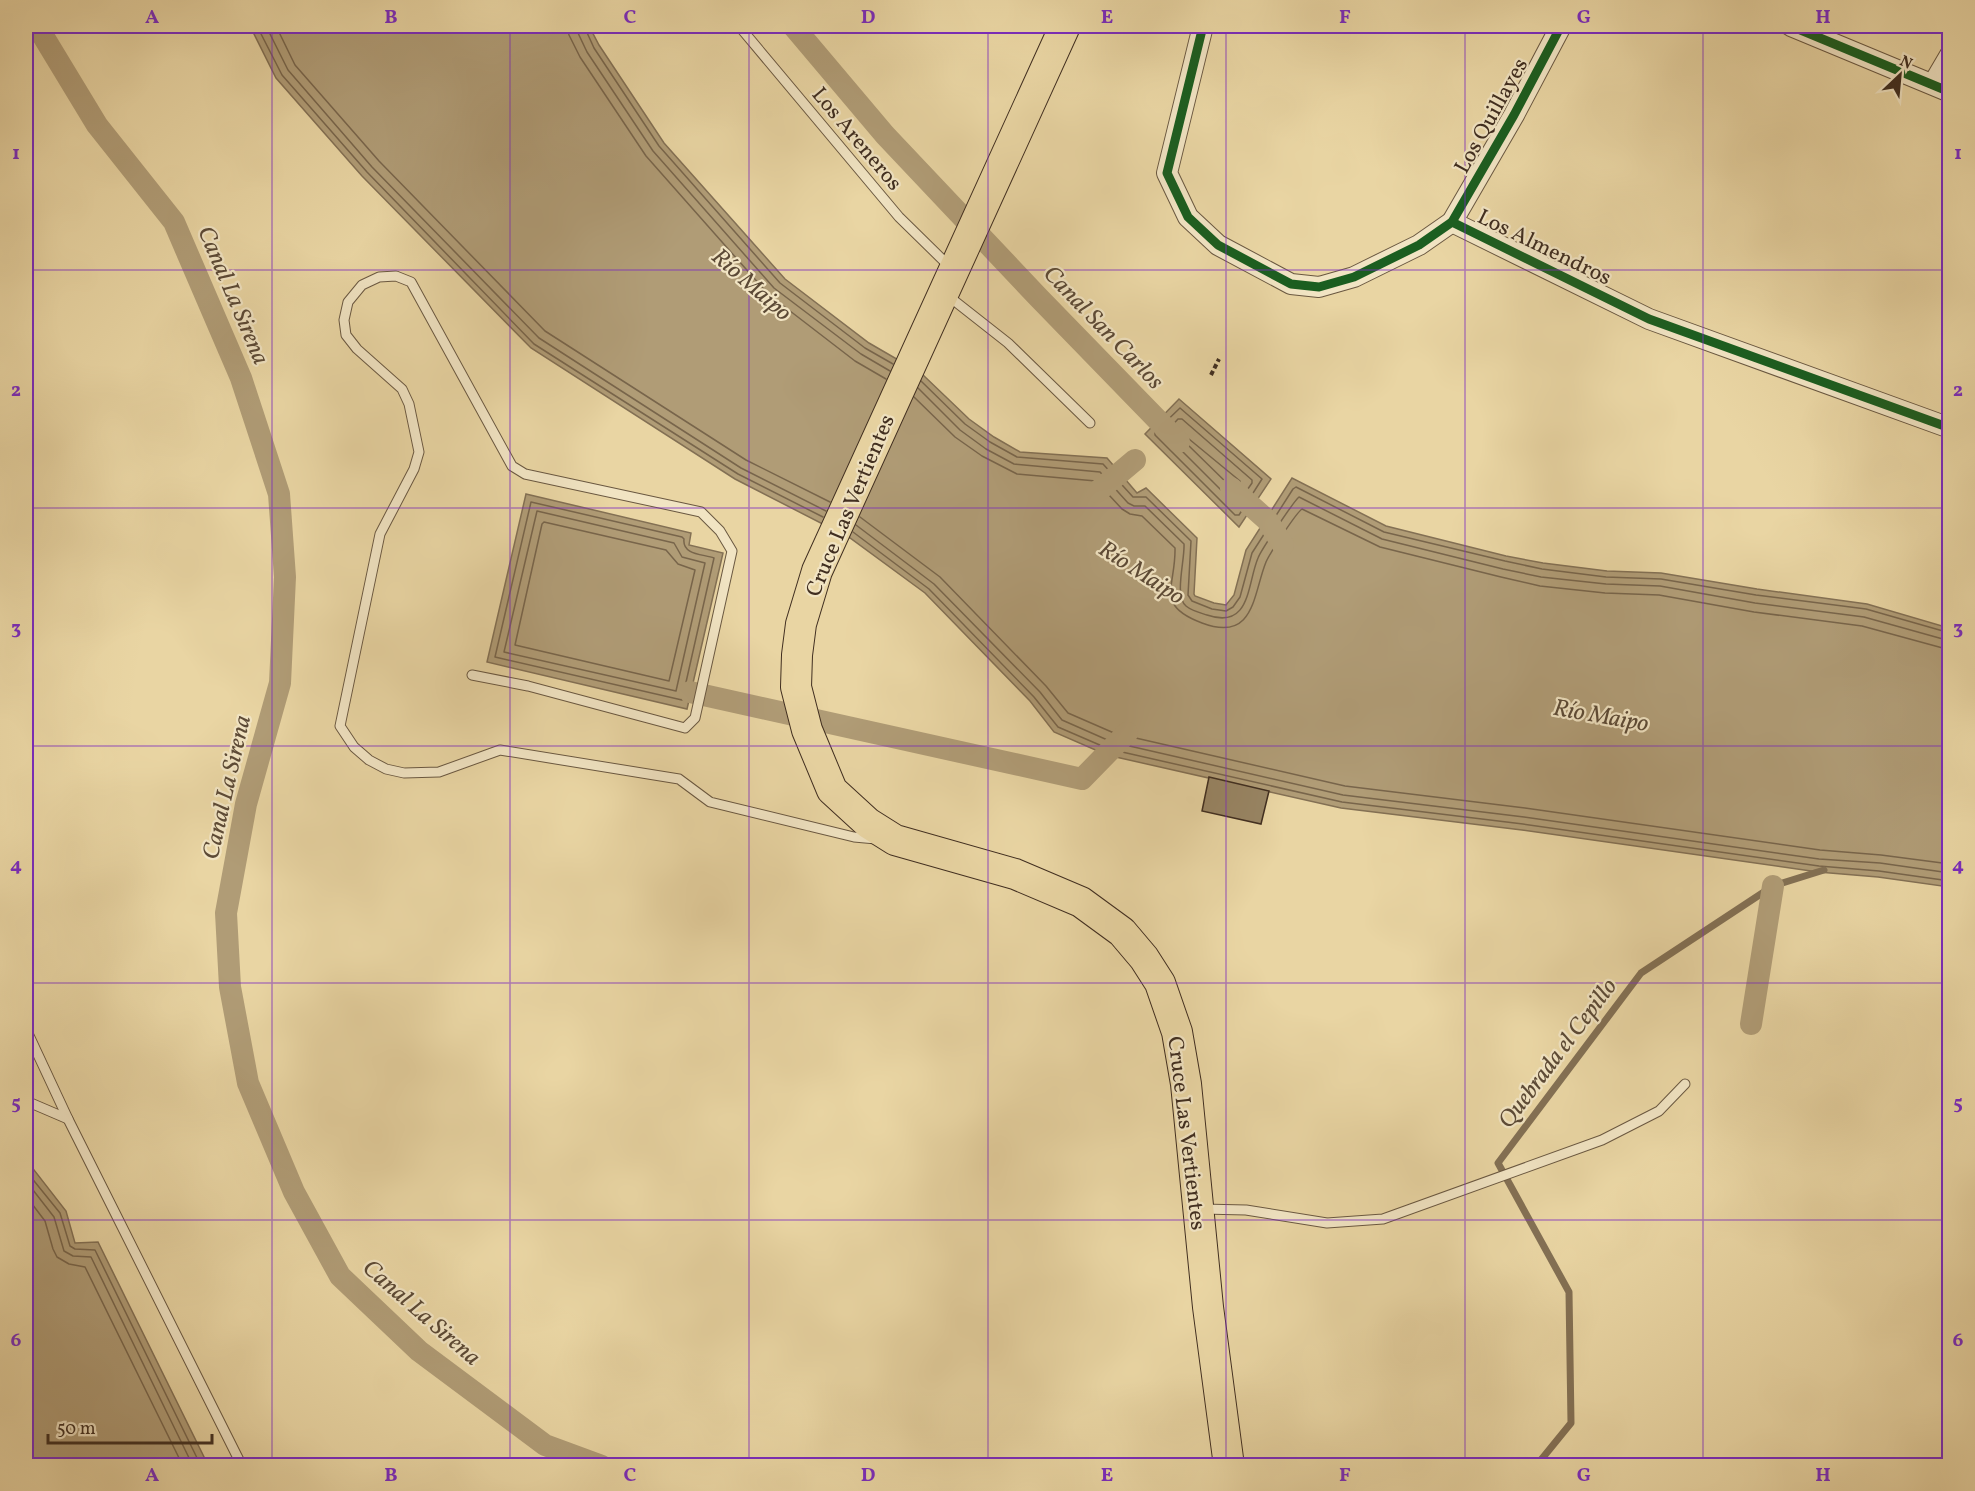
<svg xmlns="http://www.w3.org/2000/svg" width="1975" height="1491" font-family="Vollkorn,serif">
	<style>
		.water { fill: #b09c76; stroke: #837054; stroke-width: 1.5 }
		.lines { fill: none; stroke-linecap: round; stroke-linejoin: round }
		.shore { stroke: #78654b; stroke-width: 1.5 }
		.stream { stroke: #837054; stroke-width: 7 }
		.canal { stroke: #b09c76; stroke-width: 22 }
		.building { fill: #988564; stroke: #402e20; stroke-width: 1.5 }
		.lane-casing { stroke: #6a5841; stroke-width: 11 }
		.street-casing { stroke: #6a5841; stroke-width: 22 }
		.primary-casing { stroke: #402e20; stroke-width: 32 }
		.path { stroke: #402e20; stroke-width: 4; stroke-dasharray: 4.5 3; stroke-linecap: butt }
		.lane { stroke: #f1e4c3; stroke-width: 9 }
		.street { stroke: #f1e4c3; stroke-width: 20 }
		.primary { stroke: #e9d5a3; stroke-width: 30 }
		.cycleway-casing { stroke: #f1e4c3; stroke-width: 13 }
		.cycleway { stroke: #1b5e20; stroke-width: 9 }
		.grid { fill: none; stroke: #7b2cbf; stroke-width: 1.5; stroke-opacity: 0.55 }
		.labels { text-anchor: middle; stroke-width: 4.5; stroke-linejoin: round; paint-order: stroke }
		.street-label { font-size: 22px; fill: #402e20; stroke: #f1e4c3 }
		.water-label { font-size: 24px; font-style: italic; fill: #5c4a36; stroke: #f1e4c3 }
		.neatline { fill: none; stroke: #7b2cbf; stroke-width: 2 }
		.grid-label { font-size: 20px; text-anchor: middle; font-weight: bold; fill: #7b2cbf }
	</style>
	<rect width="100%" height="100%" fill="#e9d5a3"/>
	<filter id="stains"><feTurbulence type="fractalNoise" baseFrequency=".00333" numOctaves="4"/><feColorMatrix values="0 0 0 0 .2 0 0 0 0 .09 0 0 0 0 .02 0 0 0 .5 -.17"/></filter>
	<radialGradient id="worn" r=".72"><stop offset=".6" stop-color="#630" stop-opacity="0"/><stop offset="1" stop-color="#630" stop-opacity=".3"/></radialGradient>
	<!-- water -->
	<g class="water">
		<polygon points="250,26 589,26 599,45 664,143 785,279 869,343 921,373 969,419 994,437 1020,452 1107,458 1137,493 1146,488 1197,538 1194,594 1195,596 1214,603 1226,605 1234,595 1246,550 1292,478 1386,526 1506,556 1543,563 1607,571 1661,573 1757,589 1867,604 1949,628 1949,887 1878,877 1818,872 1522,830 1341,808 1107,755 1054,732 1030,701 925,593 850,538 735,479 531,348 362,176 276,78"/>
		<polygon points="1179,399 1271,479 1239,527 1145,434"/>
		<polygon points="526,494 691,533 689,545 723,553 687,709 487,662"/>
		<polygon points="26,1164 31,1166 66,1211 75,1243 98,1242 208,1465 26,1465"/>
	</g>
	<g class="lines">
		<!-- shore -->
		<g class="shore">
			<polyline points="257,26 282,75 367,172 534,344 738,474 823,517"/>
			<polyline points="266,26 288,70 372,167 539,338 741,468 826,511"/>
			<polyline points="276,26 295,65 379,161 545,331 746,460 830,502"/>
			<polyline points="567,26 569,35 580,57 646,156 768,294 855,361 886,379"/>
			<polyline points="576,26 578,33 587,52 653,151 774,288 861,354 890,371"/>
			<polyline points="584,26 594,48 659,146 780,283 865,348 893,364"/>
			<polyline points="921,381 965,424 990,442 1017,457 1103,464 1133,497 1146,497 1191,541 1188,595 1192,601 1212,609 1226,611 1233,607 1240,597 1252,553 1293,489 1296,487 1384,532 1505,561 1542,569 1606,577 1661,579 1756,595 1866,609 1950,633"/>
			<path d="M918,388L960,430L986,449L1014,464L1100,472L1128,503L1134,506H1145L1184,544C1185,560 1174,596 1186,606C1192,611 1201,613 1207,615C1251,630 1247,584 1258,558C1261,550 1294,501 1299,497L1382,539L1503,569L1541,577L1606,584L1660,586L1755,603L1864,617L1950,641"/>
			<path d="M914,397L955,437L982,456L1017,474L1096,481L1122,509L1130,514L1142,516L1175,548C1176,587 1154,605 1202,623C1255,643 1253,594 1266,562C1270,553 1296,513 1302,509L1380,547L1501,577L1540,586L1605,593L1659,595L1754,612L1862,626L1950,650"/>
			<polygon points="1180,408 1262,479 1239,515 1235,515 1155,435 1155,432"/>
			<polygon points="1178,419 1182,419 1252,480 1252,483 1238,503 1234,503 1166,435 1166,432"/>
			<polygon points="1189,439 1240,481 1240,484 1237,489 1233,489 1187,444 1186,441"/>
			<path d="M531,502L682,537L684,539C682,555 703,554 714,558L682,700L495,657Z"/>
			<polygon points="537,511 674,543 682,557 705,563 676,691 504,652"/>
			<polyline points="860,517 940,577 1046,686 1068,713 1114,733 1345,786 1525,808 1820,850 1881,855 1950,864"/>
			<polygon points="544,522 666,550 678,564 695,570 669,681 515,645 542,524"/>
			<polyline points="856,525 934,584 1040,692 1062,720 1112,742 1343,795 1524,817 1819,859 1880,863 1950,873"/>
			<polyline points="853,532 929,589 1034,697 1058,727 1109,749 1342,802 1523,824 1819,866 1879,871 1950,881"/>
			<polyline points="26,1171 60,1213 70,1246 75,1249 95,1250 201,1466"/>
			<polyline points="26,1181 54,1217 64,1251 73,1256 91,1257 193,1466"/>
			<polyline points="26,1196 45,1221 53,1249 57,1257 69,1264 85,1267 183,1466"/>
		</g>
		<!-- stream -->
		<polyline class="stream" points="1536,1466 1571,1423 1569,1292 1498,1163 1641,973 1773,886 1824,870"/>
		<!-- canal -->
		<g class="canal">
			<polyline points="37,26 97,125 174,222 241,378 279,494 285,577 280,683 246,804 226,913 230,987 248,1083 294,1192 340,1276 419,1351 545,1445 602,1466"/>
			<polyline points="793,26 885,135 1039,298 1179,442"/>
			<polyline points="1231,488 1267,520 1283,545"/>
			<polyline points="1097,492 1135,460"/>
			<polyline points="690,692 1082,779 1127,733"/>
			<polyline points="1751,1024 1773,886"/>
		</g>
	</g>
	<!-- building -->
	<polygon class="building" points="1209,777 1269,791 1261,824 1202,811"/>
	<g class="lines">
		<!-- lane casing -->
		<g class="lane-casing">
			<g id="lane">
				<polyline points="739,26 899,217 950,267"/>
				<polyline points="947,295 1008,343 1090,423"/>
				<polyline points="472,675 528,686 685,728 695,718 732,551 720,531 701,512 525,474 512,466 411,282 396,276 379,277 362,285 348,302 344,320 346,335 357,349 402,389 409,404 419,452 414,469 380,534 340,726 354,747 369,760 386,769 404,773 439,772 500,750 679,779 710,802 854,837 876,839"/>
				<polyline points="26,1029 68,1119 242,1466"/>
				<polyline points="26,1101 68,1119"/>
				<polyline points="1202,1209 1246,1210 1327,1223 1383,1219 1602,1140 1659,1111 1685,1084"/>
			</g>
		</g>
		<!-- street casing -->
		<g class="street-casing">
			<g id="street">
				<polyline points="1203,26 1167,173 1188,217 1218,245 1291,284 1319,287 1354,277 1419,245 1452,222 1514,115 1561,26"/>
				<polyline points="1791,26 1950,92"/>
				<polyline points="1933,84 1950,55"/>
				<polyline points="1452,222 1649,319 1950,428"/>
			</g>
		</g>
		<!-- primary casing -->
		<g class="primary-casing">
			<polyline id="primary" points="1065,26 817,571 801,624 797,655 796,687 807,730 832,790 868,823 895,840 1015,874 1081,902 1122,932 1144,958 1160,983 1177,1032 1186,1084 1208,1307 1229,1466"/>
		</g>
		<!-- path -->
		<polyline class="path" points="1211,375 1219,359"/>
		<!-- lane -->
		<use href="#lane" class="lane"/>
		<!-- street -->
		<use href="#street" class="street"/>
		<!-- primary -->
		<use href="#primary" class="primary"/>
		<!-- cycleway casing -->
		<g class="cycleway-casing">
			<g id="cycleway">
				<polyline points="1203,26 1167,173 1188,217 1218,245 1291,284 1319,287 1354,277 1419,245 1452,222 1514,115 1561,26"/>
				<polyline points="1791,26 1950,92"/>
				<polyline points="1452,222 1649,319 1950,428"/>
			</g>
		</g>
		<!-- cycleway -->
		<use href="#cycleway" class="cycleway"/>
	</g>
	<!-- grid -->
	<path class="grid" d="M272,26V1466M510,26V1466M749,26V1466M988,26V1466M1226,26V1466M1465,26V1466M1703,26V1466M26,270H1950M26,508H1950M26,746H1950M26,983H1950M26,1220H1950"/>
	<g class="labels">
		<!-- street labels -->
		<g class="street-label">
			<text transform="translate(1490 115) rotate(-61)" y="8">Los Quillayes</text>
			<text transform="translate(858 138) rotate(50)" y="8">Los Areneros</text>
			<text transform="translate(1545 246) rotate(26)" y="8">Los Almendros</text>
			<text transform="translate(849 505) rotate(-67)" y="8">Cruce Las Vertientes</text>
			<text transform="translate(1188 1133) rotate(83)" y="8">Cruce Las Vertientes</text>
		</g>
		<!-- water labels -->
		<g class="water-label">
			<text transform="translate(752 284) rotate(41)" y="8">Río Maipo</text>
			<text transform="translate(234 295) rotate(67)" y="8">Canal La Sirena</text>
			<text transform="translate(1104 327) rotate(46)" y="8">Canal San Carlos</text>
			<text transform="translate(1142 572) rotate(33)" y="8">Río Maipo</text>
			<text transform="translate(1601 715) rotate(10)" y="8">Río Maipo</text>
			<text transform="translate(226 787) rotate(-77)" y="8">Canal La Sirena</text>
			<text transform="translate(1557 1053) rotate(-53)" y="8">Quebrada el Cepillo</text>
			<text transform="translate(422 1312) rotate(41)" y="8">Canal La Sirena</text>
		</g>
	</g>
	<!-- margin -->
	<rect width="1975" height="1491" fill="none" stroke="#e9d5a3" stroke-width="66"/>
	<!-- north arrow -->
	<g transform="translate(1900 75) rotate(26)" stroke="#f1e4c3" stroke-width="4.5" paint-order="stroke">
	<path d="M0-4.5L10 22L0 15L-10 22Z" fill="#402e20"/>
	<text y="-9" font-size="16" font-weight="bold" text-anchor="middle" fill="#402e20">N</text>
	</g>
	<!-- scale -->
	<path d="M48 1434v9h164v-9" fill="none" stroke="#402e20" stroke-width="3"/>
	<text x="57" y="1434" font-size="18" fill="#402e20" stroke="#f1e4c3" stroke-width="4.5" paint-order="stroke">50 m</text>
	<rect x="33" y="33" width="1909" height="1425" class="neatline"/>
	<g class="grid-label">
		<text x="152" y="23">A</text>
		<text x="391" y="23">B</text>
		<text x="630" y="23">C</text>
		<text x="868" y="23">D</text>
		<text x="1107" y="23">E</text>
		<text x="1345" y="23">F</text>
		<text x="1584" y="23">G</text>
		<text x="1823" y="23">H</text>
		<text x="16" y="159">1</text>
		<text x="1958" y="159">1</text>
		<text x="16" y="396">2</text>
		<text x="1958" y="396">2</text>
		<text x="16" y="634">3</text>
		<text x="1958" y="634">3</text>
		<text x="16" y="871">4</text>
		<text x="1958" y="871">4</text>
		<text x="16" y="1109">5</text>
		<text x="1958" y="1109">5</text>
		<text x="16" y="1346">6</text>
		<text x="1958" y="1346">6</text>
		<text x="152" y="1481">A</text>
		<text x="391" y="1481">B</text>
		<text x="630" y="1481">C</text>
		<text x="868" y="1481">D</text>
		<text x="1107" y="1481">E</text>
		<text x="1345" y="1481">F</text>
		<text x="1584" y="1481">G</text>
		<text x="1823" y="1481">H</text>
	</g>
	<rect width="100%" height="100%" filter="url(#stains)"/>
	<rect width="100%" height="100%" fill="url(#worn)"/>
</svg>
